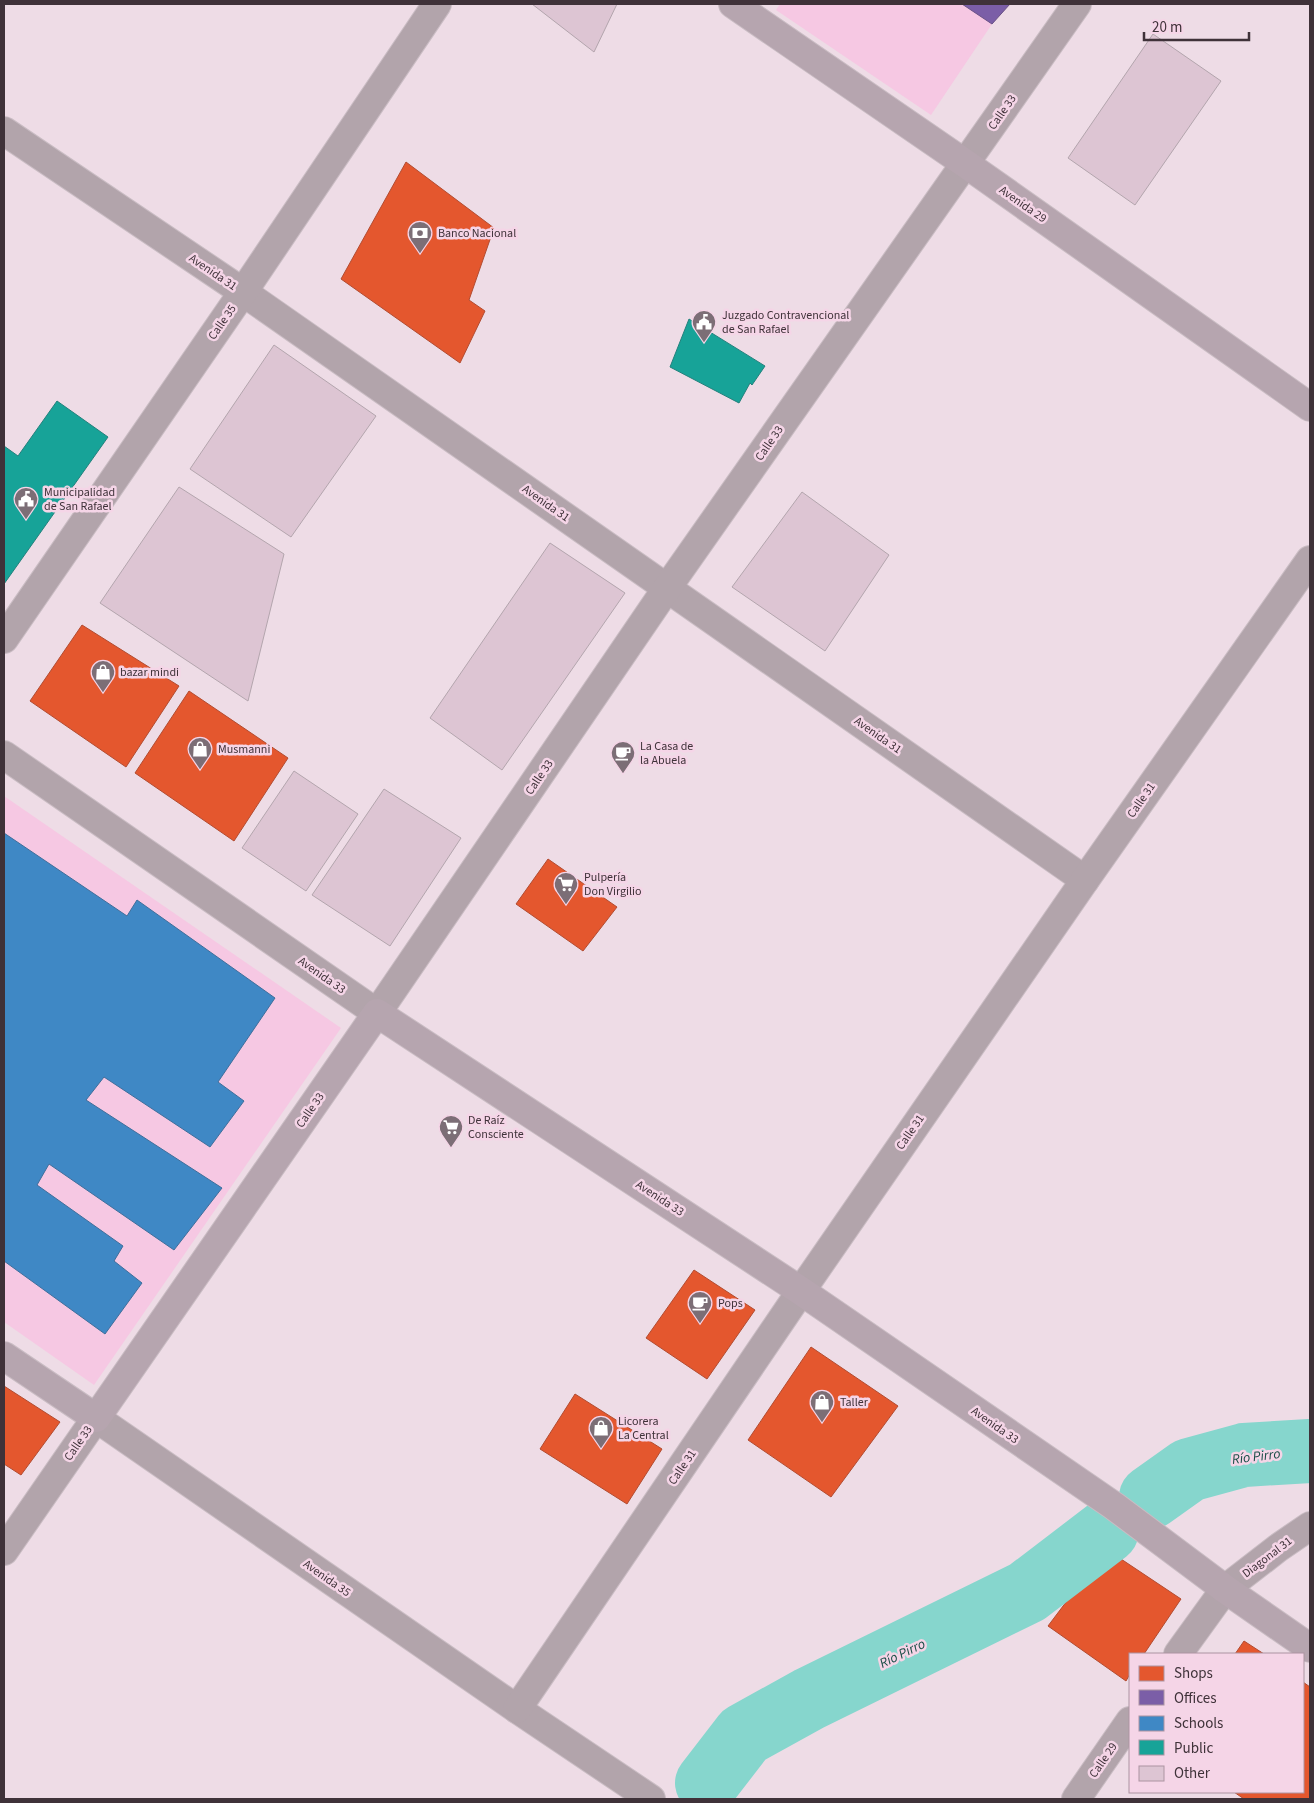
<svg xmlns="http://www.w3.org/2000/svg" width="1314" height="1803" font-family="'Source Sans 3',sans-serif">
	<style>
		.green { fill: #f6c8e3 }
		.shops { fill: #e4572e; stroke: #b24c31 }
		.offices { fill: #7b5ea7; stroke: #695186 }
		.schools { fill: #3f88c5; stroke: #3f6e9b }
		.public { fill: #17a398; stroke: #23817c }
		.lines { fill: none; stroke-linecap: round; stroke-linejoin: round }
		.river { stroke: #86d6cd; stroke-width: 64 }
		.building { fill: #ddc5d3; stroke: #b3a5ad }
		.minor-casing { stroke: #c9bcc3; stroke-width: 30 }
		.major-casing { stroke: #c9bcc3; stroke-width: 30 }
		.minor { stroke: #b2a4ab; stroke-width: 28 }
		.major { stroke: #b6a5af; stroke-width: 28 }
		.labels { text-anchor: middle; stroke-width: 5; stroke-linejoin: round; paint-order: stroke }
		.street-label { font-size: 12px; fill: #3f3239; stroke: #f5d5e7 }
		.poi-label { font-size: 12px; fill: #3f3239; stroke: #f5d5e7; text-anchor: start }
		.water-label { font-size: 14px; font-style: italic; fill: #174c45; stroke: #f5d5e7 }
	</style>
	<rect width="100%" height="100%" fill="#eedce6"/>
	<!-- green -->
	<g class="green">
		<polygon points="780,4 962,4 992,24 931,115 776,10"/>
		<polygon points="4,796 341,1028 94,1385 4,1322"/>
	</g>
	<!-- shops -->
	<g class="shops">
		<polygon points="406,162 494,228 469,300 485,311 460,363 341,279"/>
		<polygon points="82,625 179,686 126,767 30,701"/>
		<polygon points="189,691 288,758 234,841 135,773"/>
		<polygon points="548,859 617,907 583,951 516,904"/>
		<polygon points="694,1270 755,1310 707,1379 646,1338"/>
		<polygon points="811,1347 898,1406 831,1497 748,1440"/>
		<polygon points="4,1386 60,1422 21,1475 4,1464"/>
		<polygon points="575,1394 662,1449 627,1504 540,1449"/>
		<polygon points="1106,1549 1181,1599 1144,1654 1130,1654 1130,1674 1126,1681 1048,1626"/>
		<polygon points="1244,1641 1264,1654 1235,1654"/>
		<polygon points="1303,1682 1310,1687 1310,1799 1244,1799 1234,1792 1303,1792"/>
	</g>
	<!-- offices -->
	<polygon class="offices" points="962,4 1010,4 992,24"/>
	<!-- schools -->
	<polygon class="schools" points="4,833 127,916 137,900 275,998 218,1082 244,1101 210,1147 104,1077 86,1100 222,1188 174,1250 49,1164 37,1185 123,1246 114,1261 142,1283 105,1334 4,1261"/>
	<!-- public -->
	<g class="public">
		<polygon points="689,319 765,366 752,385 750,383 739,403 670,367"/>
		<polygon points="57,401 108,437 4,584 4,446 18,456"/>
	</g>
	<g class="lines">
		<!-- river -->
		<g class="river">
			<polyline points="1151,1497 1189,1470 1244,1455 1310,1451"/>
			<polyline points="707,1783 744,1735 809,1699 1027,1592 1107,1531"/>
		</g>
	</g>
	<!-- building -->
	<g class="building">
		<polygon points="532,4 617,4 594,52"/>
		<polygon points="1153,34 1221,81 1135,205 1068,158"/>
		<polygon points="274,345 376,416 291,537 190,469"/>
		<polygon points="179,487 284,554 248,701 100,603"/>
		<polygon points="802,492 889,555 825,651 732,587"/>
		<polygon points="550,543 625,593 502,770 430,718"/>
		<polygon points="294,771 358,814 306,891 242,848"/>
		<polygon points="384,789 461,838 390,946 312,895"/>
	</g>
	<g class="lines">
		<!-- minor casing -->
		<g class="minor-casing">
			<g id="minor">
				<polyline points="4,131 243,292 1085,880"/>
				<polyline points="4,639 243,292 437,4"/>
				<polyline points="4,755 377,1013 667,588 1077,4"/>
				<polyline points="4,1551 96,1418 517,1709 651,1799"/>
				<polyline points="1178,1654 1225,1589 1278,1548 1310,1526"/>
				<polyline points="517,1709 801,1291 1085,880 1310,560"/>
				<polyline points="1076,1799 1130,1721"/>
			</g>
		</g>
		<!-- major casing -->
		<g class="major-casing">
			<g id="major">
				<polyline points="733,4 966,164 1310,407"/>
				<polyline points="4,1356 96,1418 377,1013 801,1291 1114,1506 1225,1589 1310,1648"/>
			</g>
		</g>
		<!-- minor -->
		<use href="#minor" class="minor"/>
		<!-- major -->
		<use href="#major" class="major"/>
	</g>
	<!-- icons -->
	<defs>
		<g id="bank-pin" transform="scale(1.25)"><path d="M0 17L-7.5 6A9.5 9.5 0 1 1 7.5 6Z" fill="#7c6e76" stroke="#f5d5e7"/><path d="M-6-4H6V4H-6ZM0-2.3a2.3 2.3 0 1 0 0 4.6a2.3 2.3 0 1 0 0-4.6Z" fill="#fff"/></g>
		<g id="civic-pin" transform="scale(1.25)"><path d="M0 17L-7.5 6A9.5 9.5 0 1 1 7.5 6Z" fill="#7c6e76" stroke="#f5d5e7"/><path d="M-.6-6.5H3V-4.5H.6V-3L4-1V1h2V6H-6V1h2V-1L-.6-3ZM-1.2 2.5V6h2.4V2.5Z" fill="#fff"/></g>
		<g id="shop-pin" transform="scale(1.25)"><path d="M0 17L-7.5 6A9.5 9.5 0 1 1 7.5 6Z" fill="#7c6e76" stroke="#f5d5e7"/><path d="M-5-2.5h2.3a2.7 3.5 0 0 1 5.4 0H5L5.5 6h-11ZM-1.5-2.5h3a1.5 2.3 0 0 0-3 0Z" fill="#fff"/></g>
		<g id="cafe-pin" transform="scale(1.25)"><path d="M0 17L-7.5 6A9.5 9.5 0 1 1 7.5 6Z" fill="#7c6e76" stroke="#f5d5e7"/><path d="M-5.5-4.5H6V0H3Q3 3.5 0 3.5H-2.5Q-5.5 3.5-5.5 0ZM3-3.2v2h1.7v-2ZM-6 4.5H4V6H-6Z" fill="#fff"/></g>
		<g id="supermarket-pin" transform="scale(1.25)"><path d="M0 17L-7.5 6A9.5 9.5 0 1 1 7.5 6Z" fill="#7c6e76" stroke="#f5d5e7"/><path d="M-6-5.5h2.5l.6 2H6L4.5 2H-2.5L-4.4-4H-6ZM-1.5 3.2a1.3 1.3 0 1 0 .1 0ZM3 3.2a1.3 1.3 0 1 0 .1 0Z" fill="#fff"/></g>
	</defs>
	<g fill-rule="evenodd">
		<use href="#bank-pin" x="420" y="233"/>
		<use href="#civic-pin" x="704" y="322"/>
		<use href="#civic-pin" x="26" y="499"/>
		<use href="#shop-pin" x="103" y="672"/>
		<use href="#shop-pin" x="200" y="749"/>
		<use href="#cafe-pin" x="623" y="753"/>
		<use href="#supermarket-pin" x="566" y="884"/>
		<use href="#supermarket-pin" x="451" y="1127"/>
		<use href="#cafe-pin" x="700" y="1303"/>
		<use href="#shop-pin" x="822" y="1402"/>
		<use href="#shop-pin" x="601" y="1428"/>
	</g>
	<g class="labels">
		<!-- street labels -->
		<g class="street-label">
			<text transform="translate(1002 112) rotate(-55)" y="4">Calle 33</text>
			<text transform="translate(1023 204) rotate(35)" y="4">Avenida 29</text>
			<text transform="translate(213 272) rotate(34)" y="4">Avenida 31</text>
			<text transform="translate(222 322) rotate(-55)" y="4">Calle 35</text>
			<text transform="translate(769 443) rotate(-55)" y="4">Calle 33</text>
			<text transform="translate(546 503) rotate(35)" y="4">Avenida 31</text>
			<text transform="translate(878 735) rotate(35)" y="4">Avenida 31</text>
			<text transform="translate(539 777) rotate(-56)" y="4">Calle 33</text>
			<text transform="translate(1141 800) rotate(-55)" y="4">Calle 31</text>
			<text transform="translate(322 975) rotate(35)" y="4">Avenida 33</text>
			<text transform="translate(310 1110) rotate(-55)" y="4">Calle 33</text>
			<text transform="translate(910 1132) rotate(-55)" y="4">Calle 31</text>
			<text transform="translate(660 1198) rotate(33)" y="4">Avenida 33</text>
			<text transform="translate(995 1425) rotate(35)" y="4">Avenida 33</text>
			<text transform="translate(78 1443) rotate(-55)" y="4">Calle 33</text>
			<text transform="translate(682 1467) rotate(-56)" y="4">Calle 31</text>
			<text transform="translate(1267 1557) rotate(-37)" y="4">Diagonal 31</text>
			<text transform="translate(327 1578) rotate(35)" y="4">Avenida 35</text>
			<text transform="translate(1103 1760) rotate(-55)" y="4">Calle 29</text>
		</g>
		<!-- poi labels -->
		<g class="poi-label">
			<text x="438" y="237">Banco Nacional</text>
			<text x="722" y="319">Juzgado Contravencional<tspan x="722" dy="14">de San Rafael</tspan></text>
			<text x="44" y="496">Municipalidad<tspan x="44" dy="14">de San Rafael</tspan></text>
			<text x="120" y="676">bazar mindi</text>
			<text x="640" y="750">La Casa de<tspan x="640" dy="14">la Abuela</tspan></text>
			<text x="218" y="753">Musmanni</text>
			<text x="584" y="881">Pulpería<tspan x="584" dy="14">Don Virgilio</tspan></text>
			<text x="468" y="1124">De Raíz<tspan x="468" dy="14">Consciente</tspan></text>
			<text x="718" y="1307">Pops</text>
			<text x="840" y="1406">Taller</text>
			<text x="618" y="1425">Licorera<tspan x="618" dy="14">La Central</tspan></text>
		</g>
		<!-- water labels -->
		<g class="water-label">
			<text transform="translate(1256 1456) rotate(-7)" y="5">Río Pirro</text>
			<text transform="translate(902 1653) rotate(-26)" y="5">Río Pirro</text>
		</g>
	</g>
	<!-- border -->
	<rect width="1314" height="1803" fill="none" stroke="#3f3239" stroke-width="10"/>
	<!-- legend -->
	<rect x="1129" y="1653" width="175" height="140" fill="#f5d5e7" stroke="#ac94a1"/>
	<rect x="1139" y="1666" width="25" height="15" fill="#e4572e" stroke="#ac94a1"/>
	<text x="1174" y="1678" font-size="15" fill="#3f3239">Shops</text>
	<rect x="1139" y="1690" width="25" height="15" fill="#7b5ea7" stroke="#ac94a1"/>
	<text x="1174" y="1703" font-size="15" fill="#3f3239">Offices</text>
	<rect x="1139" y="1716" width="25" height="15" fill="#3f88c5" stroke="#ac94a1"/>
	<text x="1174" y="1728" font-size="15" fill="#3f3239">Schools</text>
	<rect x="1139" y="1740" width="25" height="15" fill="#17a398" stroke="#ac94a1"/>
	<text x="1174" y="1753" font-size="15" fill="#3f3239">Public</text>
	<rect x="1139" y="1766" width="25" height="15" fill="#ddc5d3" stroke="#ac94a1"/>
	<text x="1174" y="1778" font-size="15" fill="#3f3239">Other</text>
	<!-- scale -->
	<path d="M1144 32v8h105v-8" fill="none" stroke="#3f3239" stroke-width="2.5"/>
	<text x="1152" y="32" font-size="15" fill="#3f3239" stroke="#f5d5e7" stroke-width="4" paint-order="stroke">20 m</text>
</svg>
